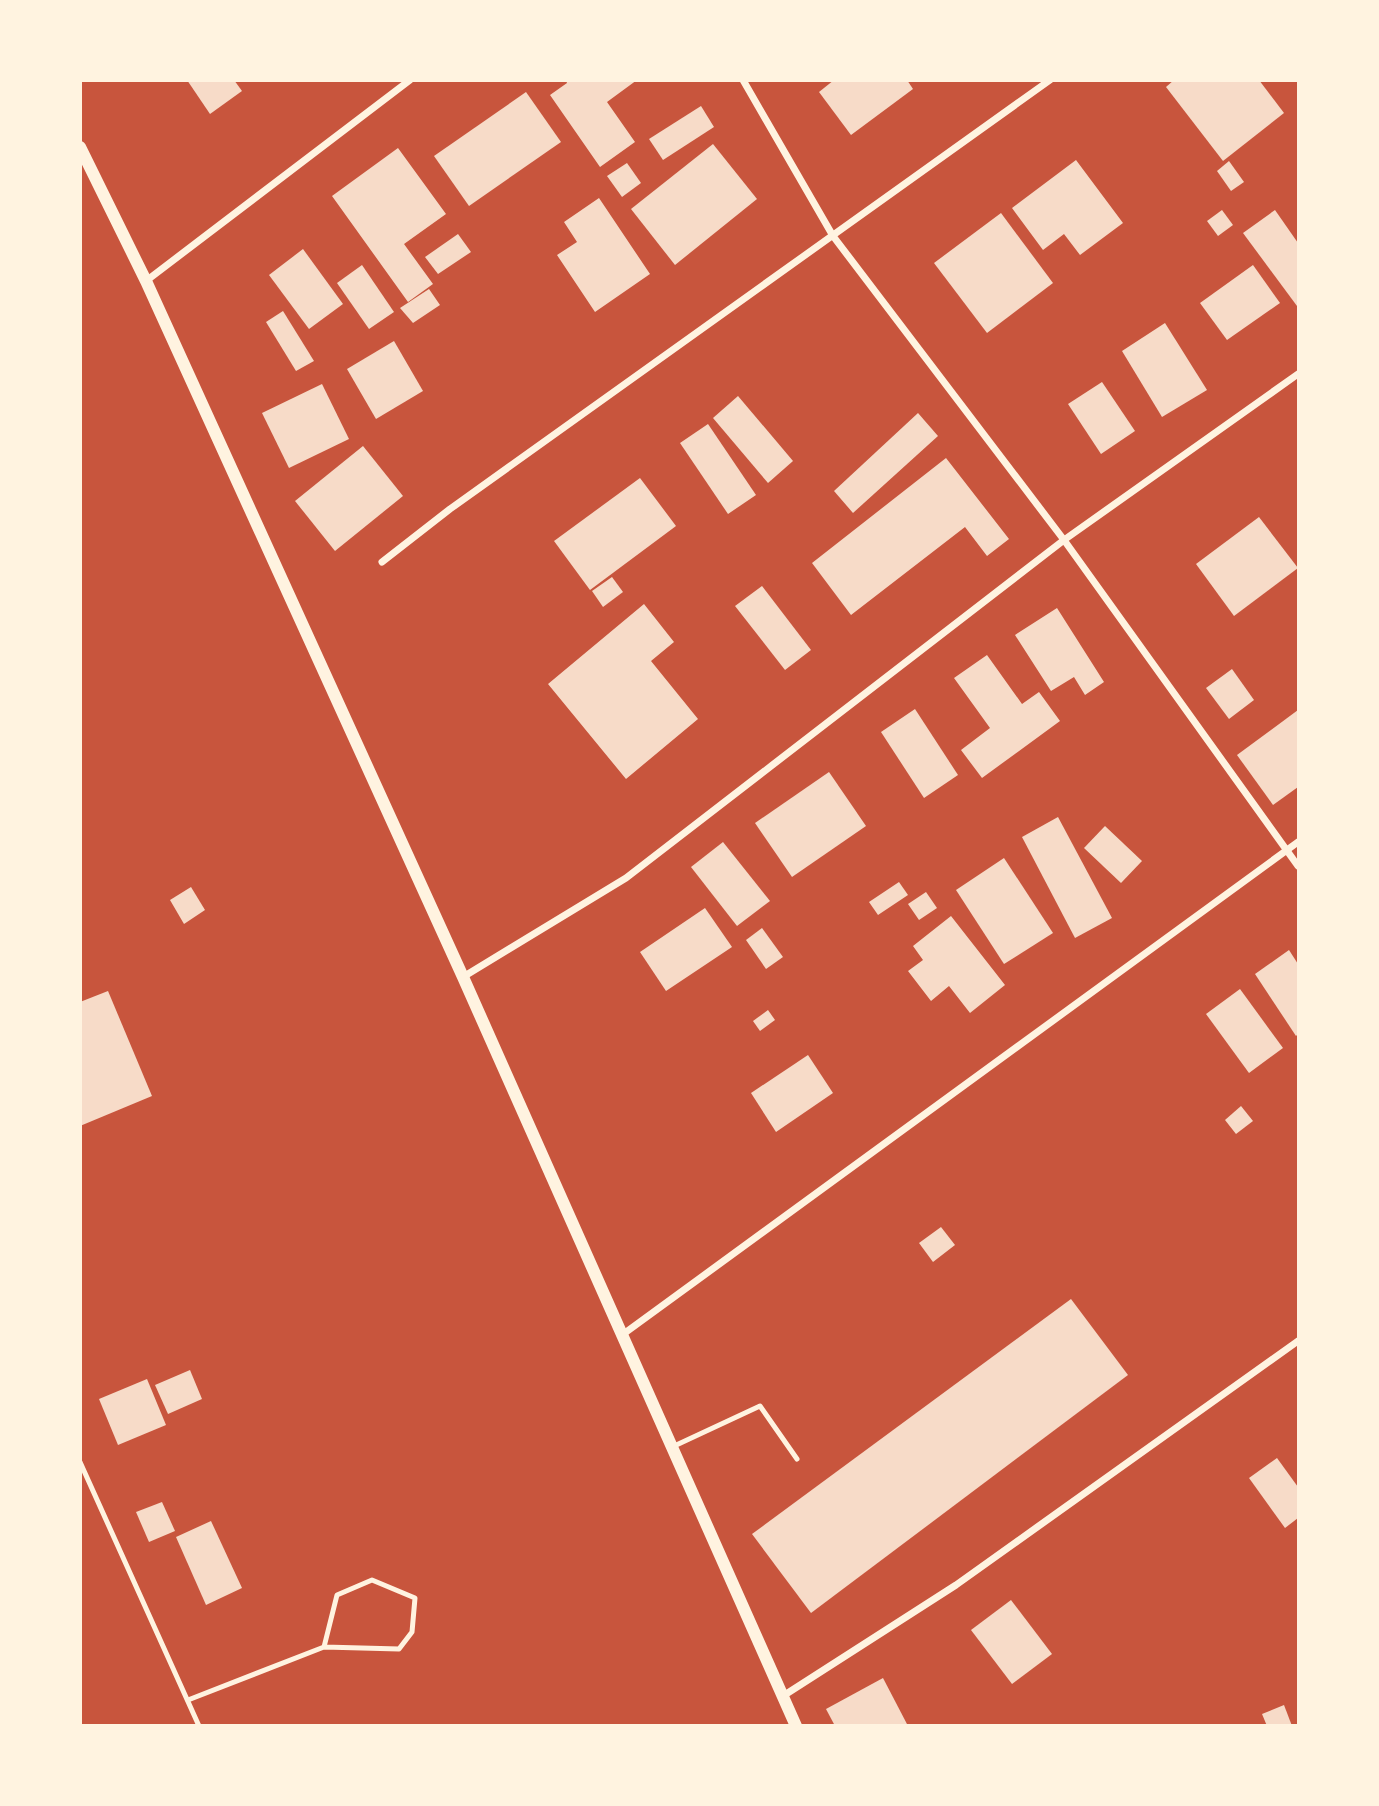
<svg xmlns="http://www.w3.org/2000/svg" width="1379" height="1806" font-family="Poppins,sans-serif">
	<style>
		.building { fill: #f7dbc8 }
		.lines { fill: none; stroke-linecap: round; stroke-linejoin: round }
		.service { stroke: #fff3e0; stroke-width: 5 }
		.minor { stroke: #fff3e0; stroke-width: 7 }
		.tertiary { stroke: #fff3e0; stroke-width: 12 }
	</style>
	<rect width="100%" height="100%" fill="#c8553d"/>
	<!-- building -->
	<g class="building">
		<polygon points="187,80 234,80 242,91 210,114"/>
		<polygon points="566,80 637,80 607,102 635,142 600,167 550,95 567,83"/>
		<polygon points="834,80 907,80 913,89 851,135 819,92"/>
		<polygon points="1174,80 1259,80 1284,113 1223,161 1166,87"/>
		<polygon points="526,92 561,142 469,206 434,156"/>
		<polygon points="701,106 714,127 663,160 649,139"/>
		<polygon points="713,144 757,199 675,265 631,209"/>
		<polygon points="398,148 446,214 404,244 433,284 408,302 332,196"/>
		<polygon points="1076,160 1123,223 1080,255 1064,234 1043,250 1012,208"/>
		<polygon points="1229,161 1244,182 1231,191 1217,171"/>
		<polygon points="627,163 641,183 622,197 607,176"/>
		<polygon points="599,198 650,274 595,312 557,255 577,242 564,222"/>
		<polygon points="1222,210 1233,225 1218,236 1207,221"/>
		<polygon points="1275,210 1298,243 1298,304 1297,306 1243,233"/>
		<polygon points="1001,213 1053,283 987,333 934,263"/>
		<polygon points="458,234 471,252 438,274 425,257"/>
		<polygon points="303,249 343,304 309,329 269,275"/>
		<polygon points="362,265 394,312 369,329 337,283"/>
		<polygon points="1253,265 1280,303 1227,340 1200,303"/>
		<polygon points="429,289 440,305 413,323 400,308"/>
		<polygon points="283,311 314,361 296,371 266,322"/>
		<polygon points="1165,323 1207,390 1162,417 1122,351"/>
		<polygon points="394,341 423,391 376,419 347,369"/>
		<polygon points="1102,382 1135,431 1101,454 1068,404"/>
		<polygon points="322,384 349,439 289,468 262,413"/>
		<polygon points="738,396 793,461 768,483 713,418"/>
		<polygon points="918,413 938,436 853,513 834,491"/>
		<polygon points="708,424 756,495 728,514 680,443"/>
		<polygon points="363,446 403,496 335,551 295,501"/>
		<polygon points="946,458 1009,539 987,556 965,527 851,615 812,563"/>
		<polygon points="640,478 676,526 590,590 554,541"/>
		<polygon points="1259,517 1298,568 1234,616 1196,564"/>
		<polygon points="612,577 623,592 603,607 592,591"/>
		<polygon points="762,586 811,650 785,670 735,606"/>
		<polygon points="644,604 674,642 651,661 698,719 626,779 548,684"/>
		<polygon points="1057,608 1104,682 1085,695 1074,677 1051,691 1015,635"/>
		<polygon points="987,655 1022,704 1039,692 1060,721 982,778 961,750 990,728 954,678"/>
		<polygon points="1232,669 1254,700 1229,719 1206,688"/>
		<polygon points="915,709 958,775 924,798 881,732"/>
		<polygon points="1298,710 1298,787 1273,805 1237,755"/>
		<polygon points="829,772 866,826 792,877 755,823"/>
		<polygon points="1058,817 1112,918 1075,938 1022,837"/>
		<polygon points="1105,826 1142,861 1121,883 1084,848"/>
		<polygon points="723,842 770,901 737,926 691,867"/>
		<polygon points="1004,858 1053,933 1004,964 956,890"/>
		<polygon points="899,882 908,895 878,915 869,902"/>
		<polygon points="191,887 205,910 184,924 170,900"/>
		<polygon points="926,892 937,908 919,920 908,904"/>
		<polygon points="705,908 732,947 666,991 640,952"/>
		<polygon points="951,916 1005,985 970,1013 949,986 931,1001 908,971 923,960 913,946"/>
		<polygon points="762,928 783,957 766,969 746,940"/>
		<polygon points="1289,950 1298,964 1298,1034 1296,1036 1255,974"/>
		<polygon points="1240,989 1283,1048 1249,1073 1206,1014"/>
		<polygon points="108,991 152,1096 80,1126 80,1002"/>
		<polygon points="768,1010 775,1020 760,1031 753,1021"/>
		<polygon points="808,1055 833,1093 776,1132 751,1093"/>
		<polygon points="1241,1106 1253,1121 1236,1134 1225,1120"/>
		<polygon points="941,1227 955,1245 933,1262 919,1243"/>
		<polygon points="1071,1299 1128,1375 811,1613 752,1534"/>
		<polygon points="190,1370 202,1399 168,1414 155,1385"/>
		<polygon points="147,1379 166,1425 118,1445 99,1399"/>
		<polygon points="1277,1458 1298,1487 1298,1518 1285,1528 1249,1478"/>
		<polygon points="162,1502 175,1531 149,1542 136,1512"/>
		<polygon points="211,1521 242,1588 206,1605 176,1537"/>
		<polygon points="1011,1600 1052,1654 1012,1684 971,1630"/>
		<polygon points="883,1678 908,1726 835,1726 826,1709"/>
		<polygon points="1284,1705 1292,1726 1267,1726 1262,1714"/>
	</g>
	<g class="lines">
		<!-- service -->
		<g class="service">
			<polyline points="672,1447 760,1406 797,1459"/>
			<polyline points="80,1462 199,1726"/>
			<polyline points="188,1700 324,1647 399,1649 412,1632 415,1598 372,1580 337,1595 324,1647"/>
		</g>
		<!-- minor -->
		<g class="minor">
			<polyline points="743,80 833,236 1064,540 1298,866"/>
			<polyline points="146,281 410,80"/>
			<polyline points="382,562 450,509 1050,80"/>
			<polyline points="463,977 626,878 1064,540 1298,374"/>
			<polyline points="622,1335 1298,842"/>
			<polyline points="783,1696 956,1585 1298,1341"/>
		</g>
		<!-- tertiary -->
		<polyline class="tertiary" points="80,147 146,281 463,977 796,1726"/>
	</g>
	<!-- border -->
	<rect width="1379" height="1806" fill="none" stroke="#fff3e0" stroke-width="164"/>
</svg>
